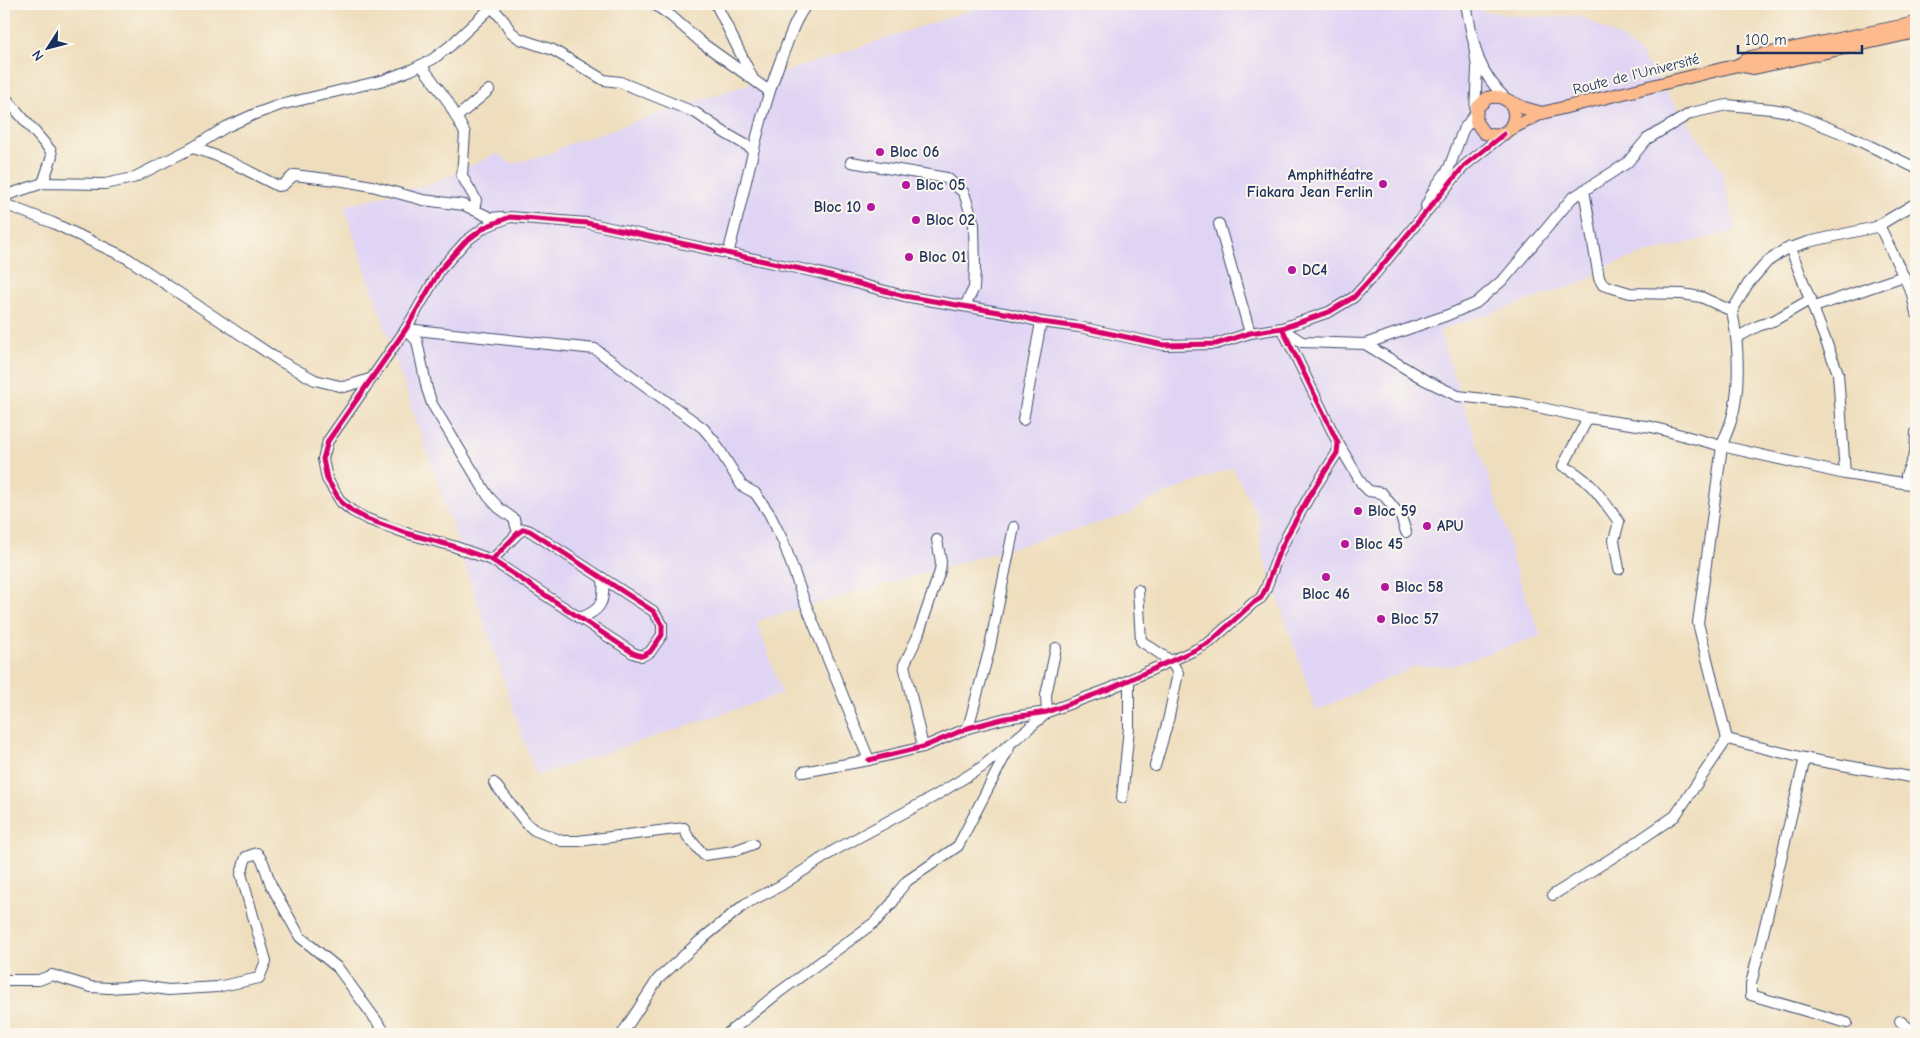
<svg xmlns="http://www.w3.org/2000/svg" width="1920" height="1038" font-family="'Comic Neue',sans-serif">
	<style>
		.built { fill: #e0d4f4 }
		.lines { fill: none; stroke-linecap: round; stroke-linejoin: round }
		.minor-casing { stroke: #3b496c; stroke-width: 12 }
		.major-casing { stroke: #3b496c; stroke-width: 14 }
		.minor { stroke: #fff; stroke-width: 10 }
		.major { stroke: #fcba8d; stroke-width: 12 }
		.cycleway-casing { stroke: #fbf7ec; stroke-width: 8 }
		.cycleway { stroke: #d6006c; stroke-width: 5 }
		.poi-dot { fill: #b5179e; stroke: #fbf7ec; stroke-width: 2 }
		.labels { text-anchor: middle; stroke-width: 4; stroke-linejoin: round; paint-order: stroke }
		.street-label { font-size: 15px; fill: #1b2f5e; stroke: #fbf7ec }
		.poi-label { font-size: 15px; font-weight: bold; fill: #1b2f5e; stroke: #fbf7ec; text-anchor: start }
	</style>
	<rect width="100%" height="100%" fill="#fbf7ec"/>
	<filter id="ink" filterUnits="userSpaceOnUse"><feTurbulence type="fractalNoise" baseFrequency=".02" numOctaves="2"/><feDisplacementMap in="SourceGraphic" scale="10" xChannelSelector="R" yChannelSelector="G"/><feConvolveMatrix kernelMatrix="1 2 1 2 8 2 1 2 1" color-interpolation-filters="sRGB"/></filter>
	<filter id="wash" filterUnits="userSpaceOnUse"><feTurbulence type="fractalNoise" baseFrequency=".0096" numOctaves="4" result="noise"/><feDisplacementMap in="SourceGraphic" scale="20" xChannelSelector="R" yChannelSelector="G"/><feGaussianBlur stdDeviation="1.12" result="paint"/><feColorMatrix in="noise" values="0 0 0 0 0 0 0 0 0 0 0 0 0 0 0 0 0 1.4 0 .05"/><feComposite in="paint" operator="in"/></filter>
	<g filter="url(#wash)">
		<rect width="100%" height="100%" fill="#efdebd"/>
		<!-- built -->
		<polygon class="built" points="989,4 1479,4 1482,11 1526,17 1580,16 1616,35 1639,52 1722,171 1736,231 1636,256 1605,267 1581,283 1439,331 1505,526 1514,565 1541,636 1452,666 1416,666 1316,711 1262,551 1258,517 1233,467 1148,501 1127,515 757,621 782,694 536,776 344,206 434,183 498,153 511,164 550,154 566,145"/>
	</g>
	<g filter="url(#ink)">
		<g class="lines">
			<!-- minor casing -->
			<g class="minor-casing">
				<g id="minor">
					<polyline points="654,4 671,16 702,43 769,91"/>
					<polyline points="716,4 752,77"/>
					<path d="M1466,4C1474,45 1475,68 1506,99"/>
					<polyline points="492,7 504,21 511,32 520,39 553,50 604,80 620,82 696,113 725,133 753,149"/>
					<polyline points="421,65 447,100 465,133 462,176 476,200 474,210"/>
					<polyline points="4,96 51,151 52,156 43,183"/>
					<polyline points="457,117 489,90"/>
					<path d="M192,148C224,156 249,172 278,186L283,185L294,175L344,181L372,186L423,200L464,205L491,218L501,217"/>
					<polyline points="851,162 947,178 964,193 974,224 975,267 974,288 965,306"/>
					<polyline points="1584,190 1599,278 1603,285 1630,293 1682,294 1701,297 1732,311 1748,284 1767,262 1784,250 1808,242 1876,227 1916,203"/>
					<polyline points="4,196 43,183 105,184 133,178 192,148 226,127 255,114 280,105 384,80 411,70 433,59 450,46 495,4"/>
					<polyline points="4,204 53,223 127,258 280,361 315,380 344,387 370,379"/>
					<polyline points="1426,206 1436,186 1449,168 1463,130 1475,114 1477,68 1474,45"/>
					<polyline points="1219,224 1250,333"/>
					<polyline points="1879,225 1912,294 1916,313"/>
					<polyline points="1790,247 1838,373 1845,474"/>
					<path d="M728,254C746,188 757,122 781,59C789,40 794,20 807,4"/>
					<polyline points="1814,307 1904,276"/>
					<polyline points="406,329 595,349 703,428 714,441 742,486 755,493 769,513 783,541 804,600 869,760 803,772"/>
					<polyline points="406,329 417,341 427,389 432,404 488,496 499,508 514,519 518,533"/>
					<polyline points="1282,329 1302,342 1365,344 1425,380 1458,396 1519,403 1588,418 1652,427 1722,446 1845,474 1916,485"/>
					<polyline points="1736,338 1758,326 1775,320 1811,299"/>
					<polyline points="1365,344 1448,315 1476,303 1505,278 1572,198 1627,163 1647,139 1691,113 1727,105 1771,109 1789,112 1849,136 1916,168"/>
					<path d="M1588,418L1563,466C1590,478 1602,499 1619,522L1614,540L1619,569"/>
					<polyline points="1023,420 1041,322"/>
					<polyline points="1338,443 1362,484 1369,491 1382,493 1401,517 1406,532"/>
					<polyline points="1906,483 1906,475 1915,454 1916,432"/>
					<polyline points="492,560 518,533 524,529 530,531 653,611 662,624 662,635 650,652 642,656 633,653 492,560 453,546 409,534 367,519 352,511 341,502 327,479 323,459 328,441 406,329 440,270 465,242 485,227 510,217 587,223 815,272 904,296 1010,314 1041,322 1079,327 1164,345 1216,344 1250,333 1282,328 1329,312 1354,297 1375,274 1464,166 1504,134"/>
					<polyline points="1138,590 1141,641 1171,661 1178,673 1168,721 1155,766"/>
					<path d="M579,618C602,611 605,601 603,578"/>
					<polyline points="1047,712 1046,695 1056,648"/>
					<polyline points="968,728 989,651 1014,527"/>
					<path d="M1727,739L1698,623L1722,446C1724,438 1728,431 1730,424C1741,393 1739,343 1732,311"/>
					<polyline points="923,747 904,665 917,638 940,571 941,562 937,540"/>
					<polyline points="1805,758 1751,984 1751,995 1847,1023"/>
					<polyline points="869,760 923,747 968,728 1006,718 1047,712 1107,690 1195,650 1210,642 1253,603 1261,598 1266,588 1278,555 1288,534 1310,495 1337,453 1338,443 1282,328"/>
					<polyline points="494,783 526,823 534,830 562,841 578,841 684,828 688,837 704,855 734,851 753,844"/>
					<polyline points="1122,798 1129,728 1129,680"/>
					<polyline points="1553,895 1631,846 1675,816 1727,739 1808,759 1916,778"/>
					<polyline points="4,980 39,980 52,975 91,987 109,988 142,986 168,990 217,987 259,978 266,961 241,874 246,857 257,853 263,862 271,885 300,937 338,968 384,1031 392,1034"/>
					<polyline points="1900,1021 1916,1034"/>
					<polyline points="622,1034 658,979 701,940 745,904 780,886 835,850 935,796 982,767 1047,713"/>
					<polyline points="727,1034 778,993 875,922 893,902 898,892 907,881 958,846 1009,748"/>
				</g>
			</g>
			<!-- major casing -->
			<g class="major-casing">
				<g id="major">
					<polyline points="1738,65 1754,68 1916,32"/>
					<polyline points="1507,100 1524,108 1542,113"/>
					<path d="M1504,134C1524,117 1512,91 1487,98L1477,108L1476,122L1484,133L1497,136L1542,113L1738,65L1751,57L1916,23"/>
				</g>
			</g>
			<!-- minor -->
			<use href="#minor" class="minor"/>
			<!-- major -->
			<use href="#major" class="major"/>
			<!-- cycleway casing -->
			<g class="cycleway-casing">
				<g id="cycleway">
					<polyline points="492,560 518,533 524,529 530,531 653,611 662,624 662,635 650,652 642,656 633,653 492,560 453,546 409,534 367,519 352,511 341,502 327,479 323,459 328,441 406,329 440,270 465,242 485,227 510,217 587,223 815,272 904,296 1010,314 1041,322 1079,327 1164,345 1216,344 1250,333 1282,328 1329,312 1354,297 1375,274 1464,166 1504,134"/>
					<polyline points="869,760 923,747 968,728 1006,718 1047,712 1107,690 1195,650 1210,642 1253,603 1261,598 1266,588 1278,555 1288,534 1310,495 1337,453 1338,443 1282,328"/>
				</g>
			</g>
			<!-- cycleway -->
			<use href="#cycleway" class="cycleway"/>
		</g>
	</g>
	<!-- markers -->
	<g class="poi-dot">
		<circle cx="880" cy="152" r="5"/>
		<circle cx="1383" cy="184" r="5"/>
		<circle cx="906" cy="185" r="5"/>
		<circle cx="871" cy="207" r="5"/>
		<circle cx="916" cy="220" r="5"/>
		<circle cx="909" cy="257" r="5"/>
		<circle cx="1292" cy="270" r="5"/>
		<circle cx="1358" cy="511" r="5"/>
		<circle cx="1427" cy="526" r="5"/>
		<circle cx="1345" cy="544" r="5"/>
		<circle cx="1326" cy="577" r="5"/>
		<circle cx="1385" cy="587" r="5"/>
		<circle cx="1381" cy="619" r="5"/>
	</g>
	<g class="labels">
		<!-- street labels -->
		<g class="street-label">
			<text transform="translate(1636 74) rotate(-14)" y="5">Route de l'Université</text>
		</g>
		<!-- poi labels -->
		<g class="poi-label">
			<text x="890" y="157">Bloc 06</text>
			<text x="1373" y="180" text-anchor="end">Amphithéatre<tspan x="1373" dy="17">Fiakara Jean Ferlin</tspan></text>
			<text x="916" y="190">Bloc 05</text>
			<text x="861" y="212" text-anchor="end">Bloc 10</text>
			<text x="926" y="225">Bloc 02</text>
			<text x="919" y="262">Bloc 01</text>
			<text x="1302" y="275">DC4</text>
			<text x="1368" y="516">Bloc 59</text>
			<text x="1437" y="531">APU</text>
			<text x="1355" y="549">Bloc 45</text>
			<text x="1395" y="592">Bloc 58</text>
			<text x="1326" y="599" text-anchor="middle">Bloc 46</text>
			<text x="1391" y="624">Bloc 57</text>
		</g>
	</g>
	<!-- margin -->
	<rect width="1920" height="1038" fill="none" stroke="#fbf7ec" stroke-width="20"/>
	<!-- north arrow -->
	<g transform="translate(48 48) rotate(234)" stroke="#fbf7ec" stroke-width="4" paint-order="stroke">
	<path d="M0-4L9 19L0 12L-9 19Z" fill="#1b2f5e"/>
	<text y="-8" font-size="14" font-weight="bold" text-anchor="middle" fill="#1b2f5e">N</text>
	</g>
	<!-- scale -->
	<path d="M1738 45v8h124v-8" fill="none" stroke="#1b2f5e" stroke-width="2.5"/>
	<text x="1745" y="45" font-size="15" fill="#1b2f5e" stroke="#fbf7ec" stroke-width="4" paint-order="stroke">100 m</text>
</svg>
